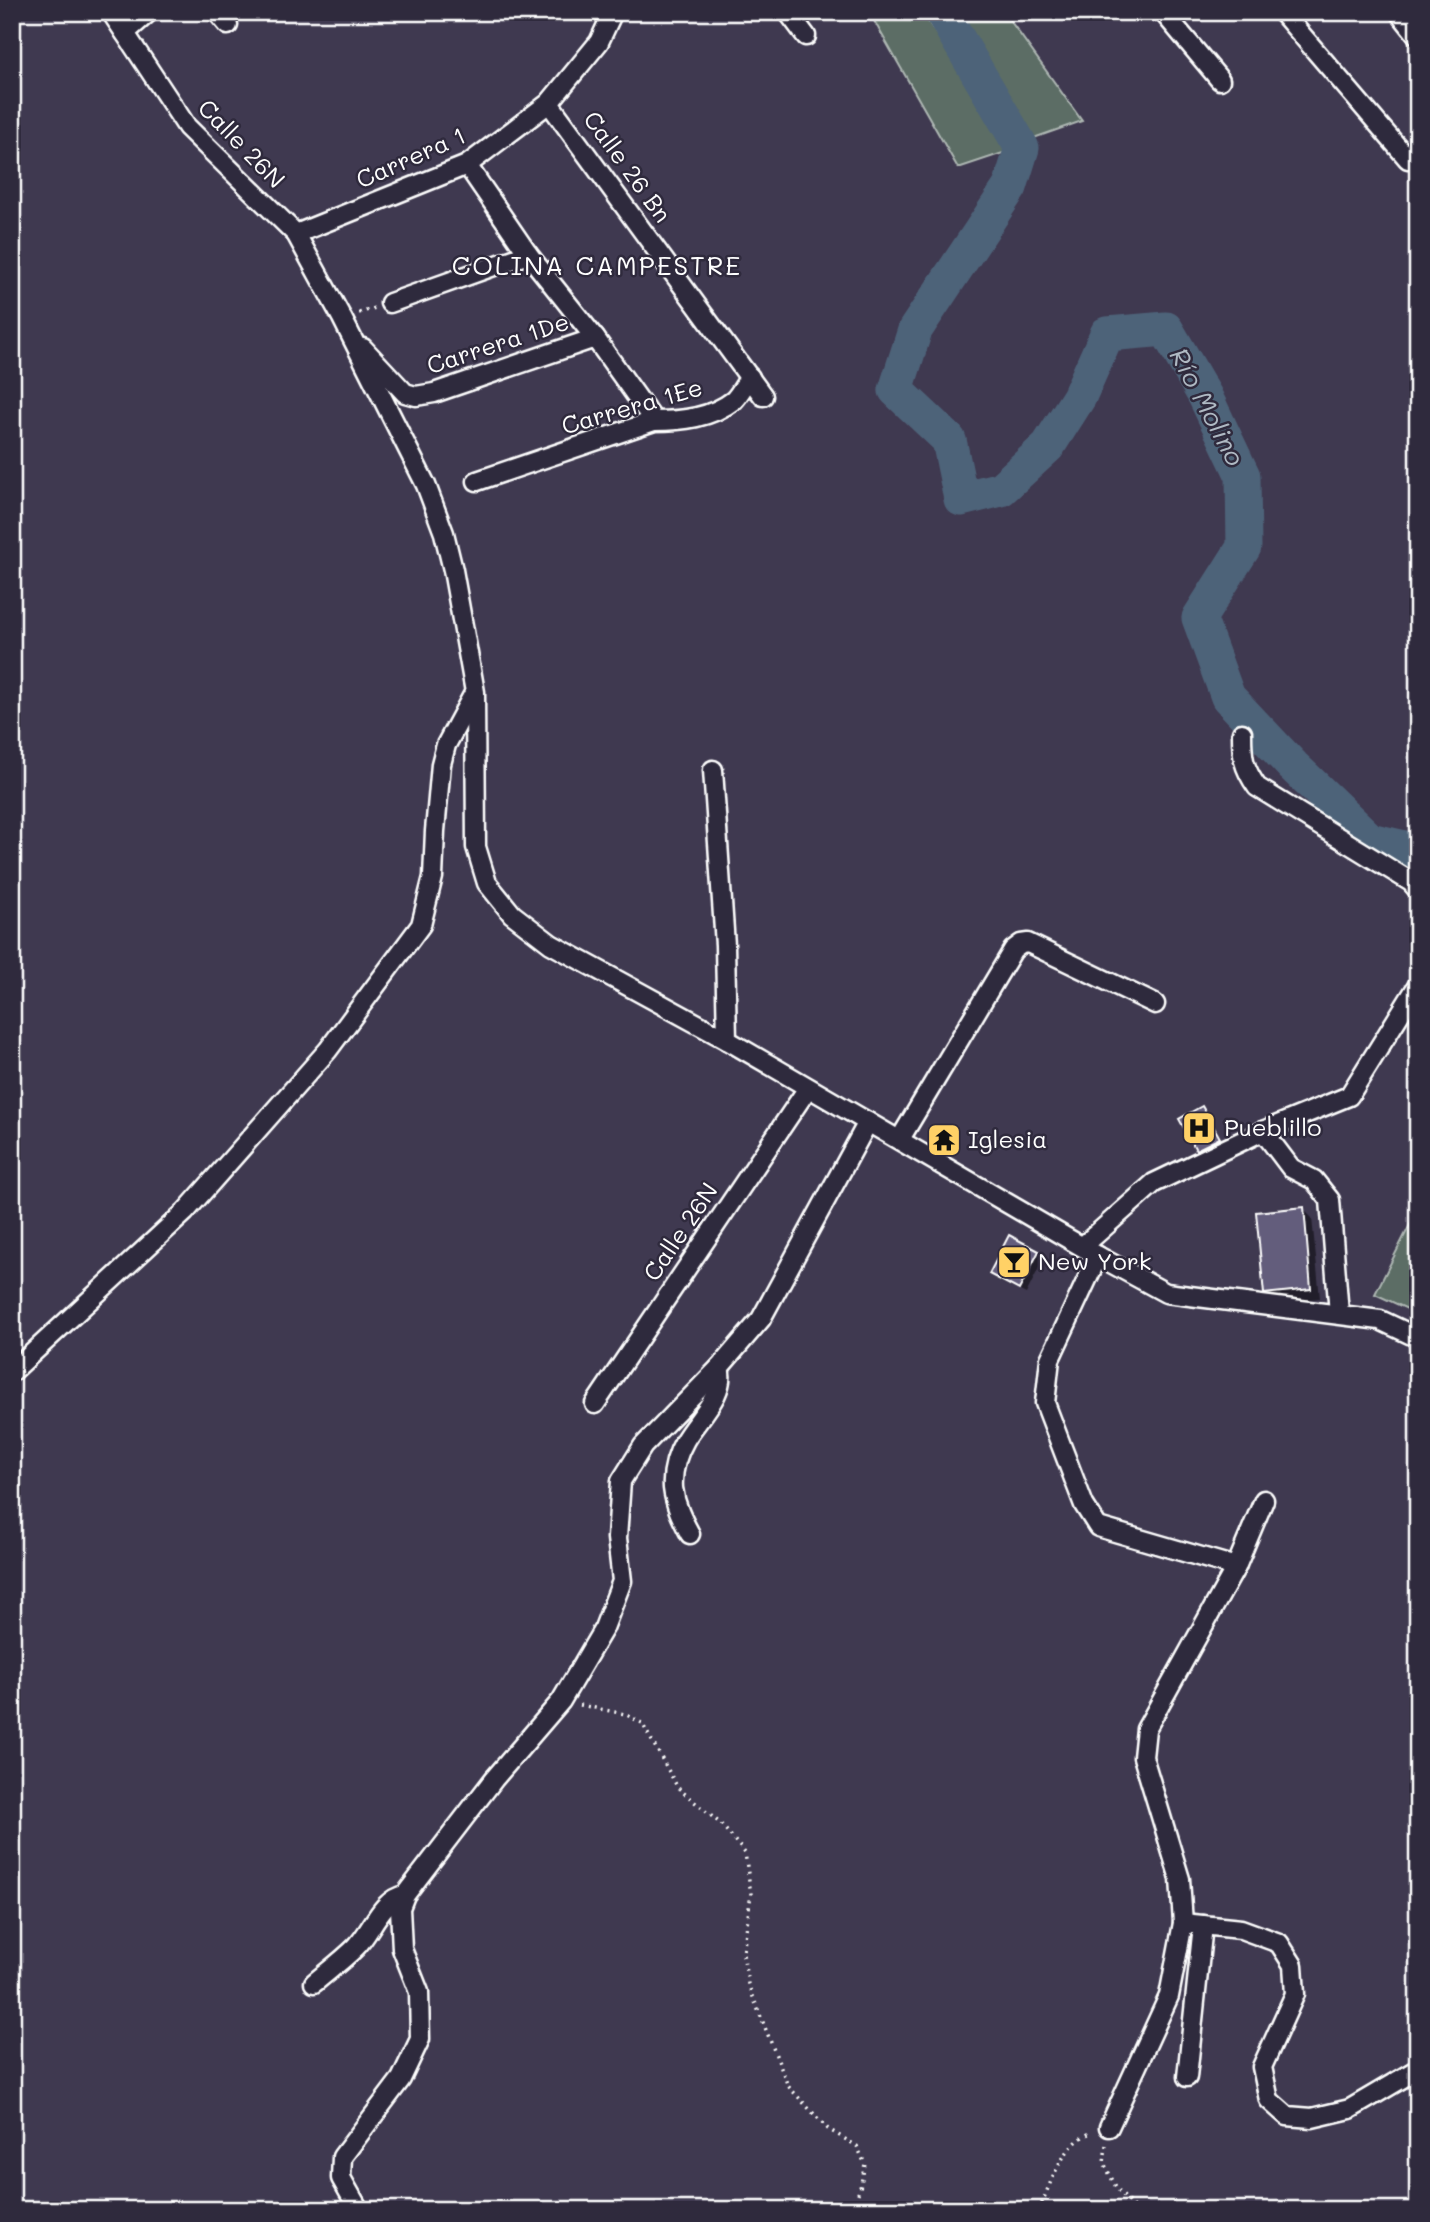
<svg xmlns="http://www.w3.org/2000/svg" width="1430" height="2222" font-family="Mali,sans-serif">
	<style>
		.green { fill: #5b6d65; stroke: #adb6b2; stroke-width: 2 }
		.shadow { fill: #0007 }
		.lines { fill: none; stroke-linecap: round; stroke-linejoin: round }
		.river { stroke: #4e6379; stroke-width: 35 }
		.building { fill: #645d7b; stroke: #fff; stroke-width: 2 }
		.street-casing { stroke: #fff; stroke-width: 23 }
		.path { stroke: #fff; stroke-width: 3.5; stroke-dasharray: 2 5; stroke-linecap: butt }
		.street { stroke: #2f2a3d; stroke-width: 18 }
		.labels { text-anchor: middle; stroke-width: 5; stroke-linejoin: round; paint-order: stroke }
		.street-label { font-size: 24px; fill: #fff; stroke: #2f2a3d }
		.poi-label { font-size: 24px; fill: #fff; stroke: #2f2a3d; text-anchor: start }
		.neighbourhood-label { font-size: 26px; letter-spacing: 2px; fill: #fff; stroke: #2f2a3d }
		.water-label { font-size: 26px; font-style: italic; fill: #afb9c3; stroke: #2f2a3d }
	</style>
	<rect width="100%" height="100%" fill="#3f3950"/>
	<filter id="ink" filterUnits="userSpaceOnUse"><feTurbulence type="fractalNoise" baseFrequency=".0143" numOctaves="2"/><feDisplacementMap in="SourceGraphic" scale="14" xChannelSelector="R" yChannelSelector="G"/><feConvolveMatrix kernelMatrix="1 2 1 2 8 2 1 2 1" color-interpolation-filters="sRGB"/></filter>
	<g filter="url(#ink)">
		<!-- green -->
		<g class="green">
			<polygon points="869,12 922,12 1012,150 958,168"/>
			<polygon points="949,12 1004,12 1082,121 1028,140"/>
			<polygon points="1418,1209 1418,1314 1375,1294"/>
		</g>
		<!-- shadow -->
		<g class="shadow">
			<polygon points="1202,1109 1208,1114 1224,1144 1204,1155 1198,1149 1181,1120"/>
			<polygon points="1303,1209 1312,1218 1320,1298 1275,1303 1265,1293"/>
			<polygon points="1038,1252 1044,1258 1026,1294 997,1280 991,1274"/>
		</g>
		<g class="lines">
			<!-- river -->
			<polyline class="river" points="942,12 1022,148 1010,187 915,330 896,390 949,440 961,499 1001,489 1048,446 1079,397 1107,334 1166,329 1205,396 1243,476 1244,547 1199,618 1228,697 1293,766 1370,840 1418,851"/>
		</g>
		<!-- building -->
		<g class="building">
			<polygon points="1202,1106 1220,1138 1196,1150 1179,1119"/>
			<polygon points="1304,1207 1311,1289 1264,1294 1256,1212"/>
			<polygon points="1009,1235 1039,1251 1019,1290 989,1274"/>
		</g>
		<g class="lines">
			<!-- street casing -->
			<g class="street-casing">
				<g id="street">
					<polyline points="111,12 187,127 296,234 342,318 426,485 444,533 453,570 475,692 476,847 487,883 512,914 551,944 727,1040 1098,1256 1166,1293 1380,1320 1414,1336 1418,1340"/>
					<polyline points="217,12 228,25"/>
					<polyline points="788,12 806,36"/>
					<polyline points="1163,12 1220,80"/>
					<polyline points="1282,12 1408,159"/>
					<polyline points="1399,12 1418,36"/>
					<polyline points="125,33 149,12"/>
					<polyline points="549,103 763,396"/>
					<polyline points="467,165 528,254 595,338 654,421"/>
					<polyline points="296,234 467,165 549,103 599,42 613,12"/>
					<polyline points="390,303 528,254"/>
					<polyline points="363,348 405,393 416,396 434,393 595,338"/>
					<path d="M477,481L654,421C682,421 711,418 734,400C740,394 745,384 750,377"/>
					<path d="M1242,733C1242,757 1243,767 1257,787L1411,882L1418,890"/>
					<polyline points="713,770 725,945 727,1040"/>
					<polyline points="1263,1131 1291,1168 1314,1180 1330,1200 1339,1314"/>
					<polyline points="900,1139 1013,950 1021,944 1028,943 1155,1004"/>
					<polyline points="1083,1246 1154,1183 1263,1131 1349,1096 1418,985"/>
					<polyline points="1098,1256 1050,1359 1045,1403 1084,1505 1098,1527 1236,1567"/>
					<polyline points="12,1372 185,1212 328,1050 421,925 433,877 435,831 441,764 446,745 473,695"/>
					<polyline points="595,1404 808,1088"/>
					<path d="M690,1534C682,1519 675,1505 673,1488C672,1472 677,1454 685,1440C697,1419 727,1393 719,1368"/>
					<polyline points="1183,1923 1241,1929 1279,1943 1293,1965 1295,1994 1262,2067 1269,2100 1287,2116 1312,2118 1350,2109 1418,2069"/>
					<path d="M314,1983C328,1971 343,1960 356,1947C372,1931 381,1899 405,1895"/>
					<polyline points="1187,2077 1203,1925"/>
					<polyline points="1109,2127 1169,1996 1183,1923 1180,1879 1143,1757 1146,1729 1236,1567 1264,1500"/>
					<polyline points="359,2210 341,2178 342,2157 401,2079 420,2039 419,1992 402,1949 400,1908 405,1895 494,1779 561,1701 604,1628 622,1581 617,1538 621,1481 643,1446 719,1368 761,1319 868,1122"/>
				</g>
			</g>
			<!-- path -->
			<g class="path">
				<polyline points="359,313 375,308"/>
				<polyline points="580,1705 625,1714 642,1723 678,1788 721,1824 745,1853 751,1894 743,1954 748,1984 788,2086 828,2129 857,2146 865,2164 860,2188 852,2210"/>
				<polyline points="1106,2145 1104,2163 1116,2187 1135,2210"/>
				<path d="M1039,2210C1051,2183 1062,2143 1093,2132"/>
				<polyline points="1413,2210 1418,2203"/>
			</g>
			<!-- street -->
			<use href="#street" class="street"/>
		</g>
	</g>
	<!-- icons -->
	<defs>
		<g id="hospital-square" transform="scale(1.75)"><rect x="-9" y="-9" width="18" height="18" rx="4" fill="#ffd166" stroke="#2f2a3d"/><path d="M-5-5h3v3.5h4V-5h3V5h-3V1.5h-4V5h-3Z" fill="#111"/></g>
		<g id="temple-square" transform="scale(1.75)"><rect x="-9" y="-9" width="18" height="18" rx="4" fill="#ffd166" stroke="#2f2a3d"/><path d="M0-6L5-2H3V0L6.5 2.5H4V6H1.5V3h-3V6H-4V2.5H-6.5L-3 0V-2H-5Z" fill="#111"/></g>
		<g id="bar-square" transform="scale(1.75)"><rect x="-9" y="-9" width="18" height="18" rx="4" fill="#ffd166" stroke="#2f2a3d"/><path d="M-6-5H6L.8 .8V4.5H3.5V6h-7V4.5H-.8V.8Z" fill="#111"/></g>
	</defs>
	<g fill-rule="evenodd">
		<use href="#hospital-square" x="1199" y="1128"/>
		<use href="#temple-square" x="944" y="1140"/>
		<use href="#bar-square" x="1014" y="1262"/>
	</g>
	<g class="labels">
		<!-- street labels -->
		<g class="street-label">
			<text transform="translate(241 144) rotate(46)" y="8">Calle 26N</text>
			<text transform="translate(411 158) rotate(-24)" y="8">Carrera 1</text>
			<text transform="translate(627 167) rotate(54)" y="8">Calle 26 Bn</text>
			<text transform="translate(498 344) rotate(-18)" y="8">Carrera 1De</text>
			<text transform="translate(632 407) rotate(-16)" y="8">Carrera 1Ee</text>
			<text transform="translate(681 1232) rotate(-56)" y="8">Calle 26N</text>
		</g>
		<!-- poi labels -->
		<g class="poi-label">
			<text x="1224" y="1136">Pueblillo</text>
			<text x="968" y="1148">Iglesia</text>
			<text x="1038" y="1270">New York</text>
		</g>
		<!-- neighbourhood labels -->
		<g class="neighbourhood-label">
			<text x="597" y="275">COLINA CAMPESTRE</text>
		</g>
		<!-- water labels -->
		<g class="water-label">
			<text transform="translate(1207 407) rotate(62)" y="9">Río Molino</text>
		</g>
	</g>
	<!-- margin -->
	<rect width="1430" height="2222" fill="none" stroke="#2f2a3d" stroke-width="42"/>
	<rect x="21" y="21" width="1388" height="2180" fill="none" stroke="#fff" stroke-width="2.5" filter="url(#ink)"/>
</svg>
